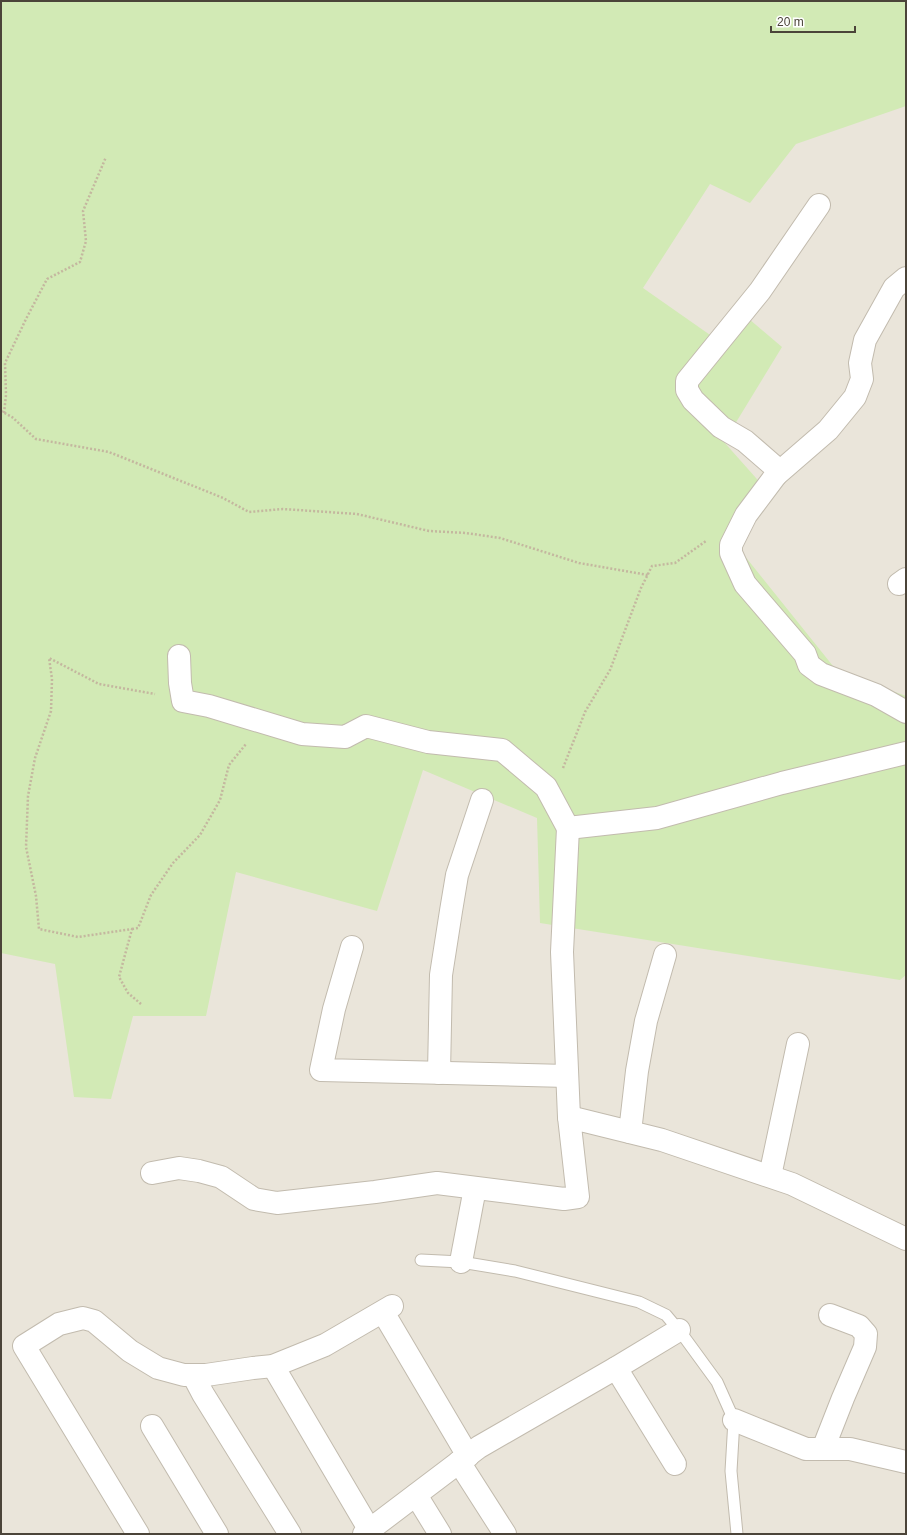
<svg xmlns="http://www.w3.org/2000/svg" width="907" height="1535" font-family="Helvetica,sans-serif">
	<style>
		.residential { fill: #eae5da }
		.green { fill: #d2eab5 }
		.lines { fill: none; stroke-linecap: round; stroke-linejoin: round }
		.service-casing { stroke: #c2bbae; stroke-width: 13 }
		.minor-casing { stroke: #c2bbae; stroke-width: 24 }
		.path { stroke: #c4b79f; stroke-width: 2.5; stroke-dasharray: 2 2; stroke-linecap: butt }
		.service { stroke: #fff; stroke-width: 11 }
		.minor { stroke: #fff; stroke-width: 22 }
	</style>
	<rect width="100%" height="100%" fill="#f6f3ec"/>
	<!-- residential -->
	<rect class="residential" x="1" y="1" width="905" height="1533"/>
	<!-- green -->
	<polygon class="green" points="1,1 906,1 906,106 796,144 750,203 710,184 643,288 713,337 749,319 782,347 724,442 764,487 740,550 837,671 906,696 906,975 900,980 540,923 537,818 423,770 377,911 236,872 206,1016 133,1016 111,1099 74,1097 55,964 1,953"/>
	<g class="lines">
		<!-- service casing -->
		<g class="service-casing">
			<polyline id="service" points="421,1260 461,1262 515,1271 639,1302 666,1315 682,1334 717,1382 734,1420 731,1471 737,1534"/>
		</g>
		<!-- minor casing -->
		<g class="minor-casing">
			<g id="minor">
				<polyline points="819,205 760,291 687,381 687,390 693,400 721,427 745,441 775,467 776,475 746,515 731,545 731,553 745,584 805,654 809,665 821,674 876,695 906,712"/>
				<polyline points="776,475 828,430 855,397 862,379 860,363 865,340 894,288 906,278"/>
				<polyline points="899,584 906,579"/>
				<polyline points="179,656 180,683 183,701 209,706 302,734 345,737 366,726 428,742 502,750 546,787 568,828 657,818 782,783 906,753"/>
				<polyline points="568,828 562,952 569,1117"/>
				<polyline points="352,947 334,1009 321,1070 567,1076"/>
				<polyline points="439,1073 441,975 451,911 457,875 482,800"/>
				<polyline points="630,1132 637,1071 646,1021 665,955"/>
				<polyline points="152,1173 179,1168 199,1171 221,1177 254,1199 277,1203 375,1192 437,1183 564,1199 578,1197 569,1117 662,1140 792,1184 906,1239"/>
				<polyline points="770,1176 798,1044"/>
				<polyline points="461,1262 475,1188"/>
				<polyline points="383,1312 468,1456"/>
				<polyline points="273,1366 369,1529"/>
				<polyline points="616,1368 675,1464"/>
				<polyline points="193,1375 203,1394 290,1534"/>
				<polyline points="734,1420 806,1449 850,1449 906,1462"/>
				<polyline points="152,1426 217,1534"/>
				<polyline points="823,1449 843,1398 865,1347 866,1334 859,1326 830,1315"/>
				<polyline points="459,1462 505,1534"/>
				<polyline points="416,1495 440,1534"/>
				<polyline points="138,1534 24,1346 59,1324 83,1318 94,1321 130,1351 158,1368 184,1375 206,1375 253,1368 273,1366 325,1345 392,1306"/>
				<polyline points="364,1534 479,1447 616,1368 679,1330"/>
			</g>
		</g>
		<!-- path -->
		<g class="path">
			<polyline points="1,411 12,417 36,439 109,452 223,498 249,512 283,509 357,514 429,531 466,533 500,538 579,563 648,575"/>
			<polyline points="4,413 6,395 5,363 26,319 47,279 80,262 86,241 83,211 106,157"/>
			<polyline points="563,768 585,712 610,670 641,588 652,566 675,563 706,541"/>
			<polyline points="132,929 138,928 151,895 173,863 200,835 220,800 229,765 246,744"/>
			<polyline points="141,1004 128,993 119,977 132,929 78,937 39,929 36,896 26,847 28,796 35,758 51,711 52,679 49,658 99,684 155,694"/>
		</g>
		<!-- service -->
		<use href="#service" class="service"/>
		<!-- minor -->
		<use href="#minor" class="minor"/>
	</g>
	<!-- border -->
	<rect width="907" height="1535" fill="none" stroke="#4b4439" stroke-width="4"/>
	<!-- scale -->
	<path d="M771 26v6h84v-6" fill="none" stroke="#4b4439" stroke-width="2"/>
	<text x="777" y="26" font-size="12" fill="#4b4439" stroke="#ffffff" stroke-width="3" paint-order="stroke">20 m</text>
</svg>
